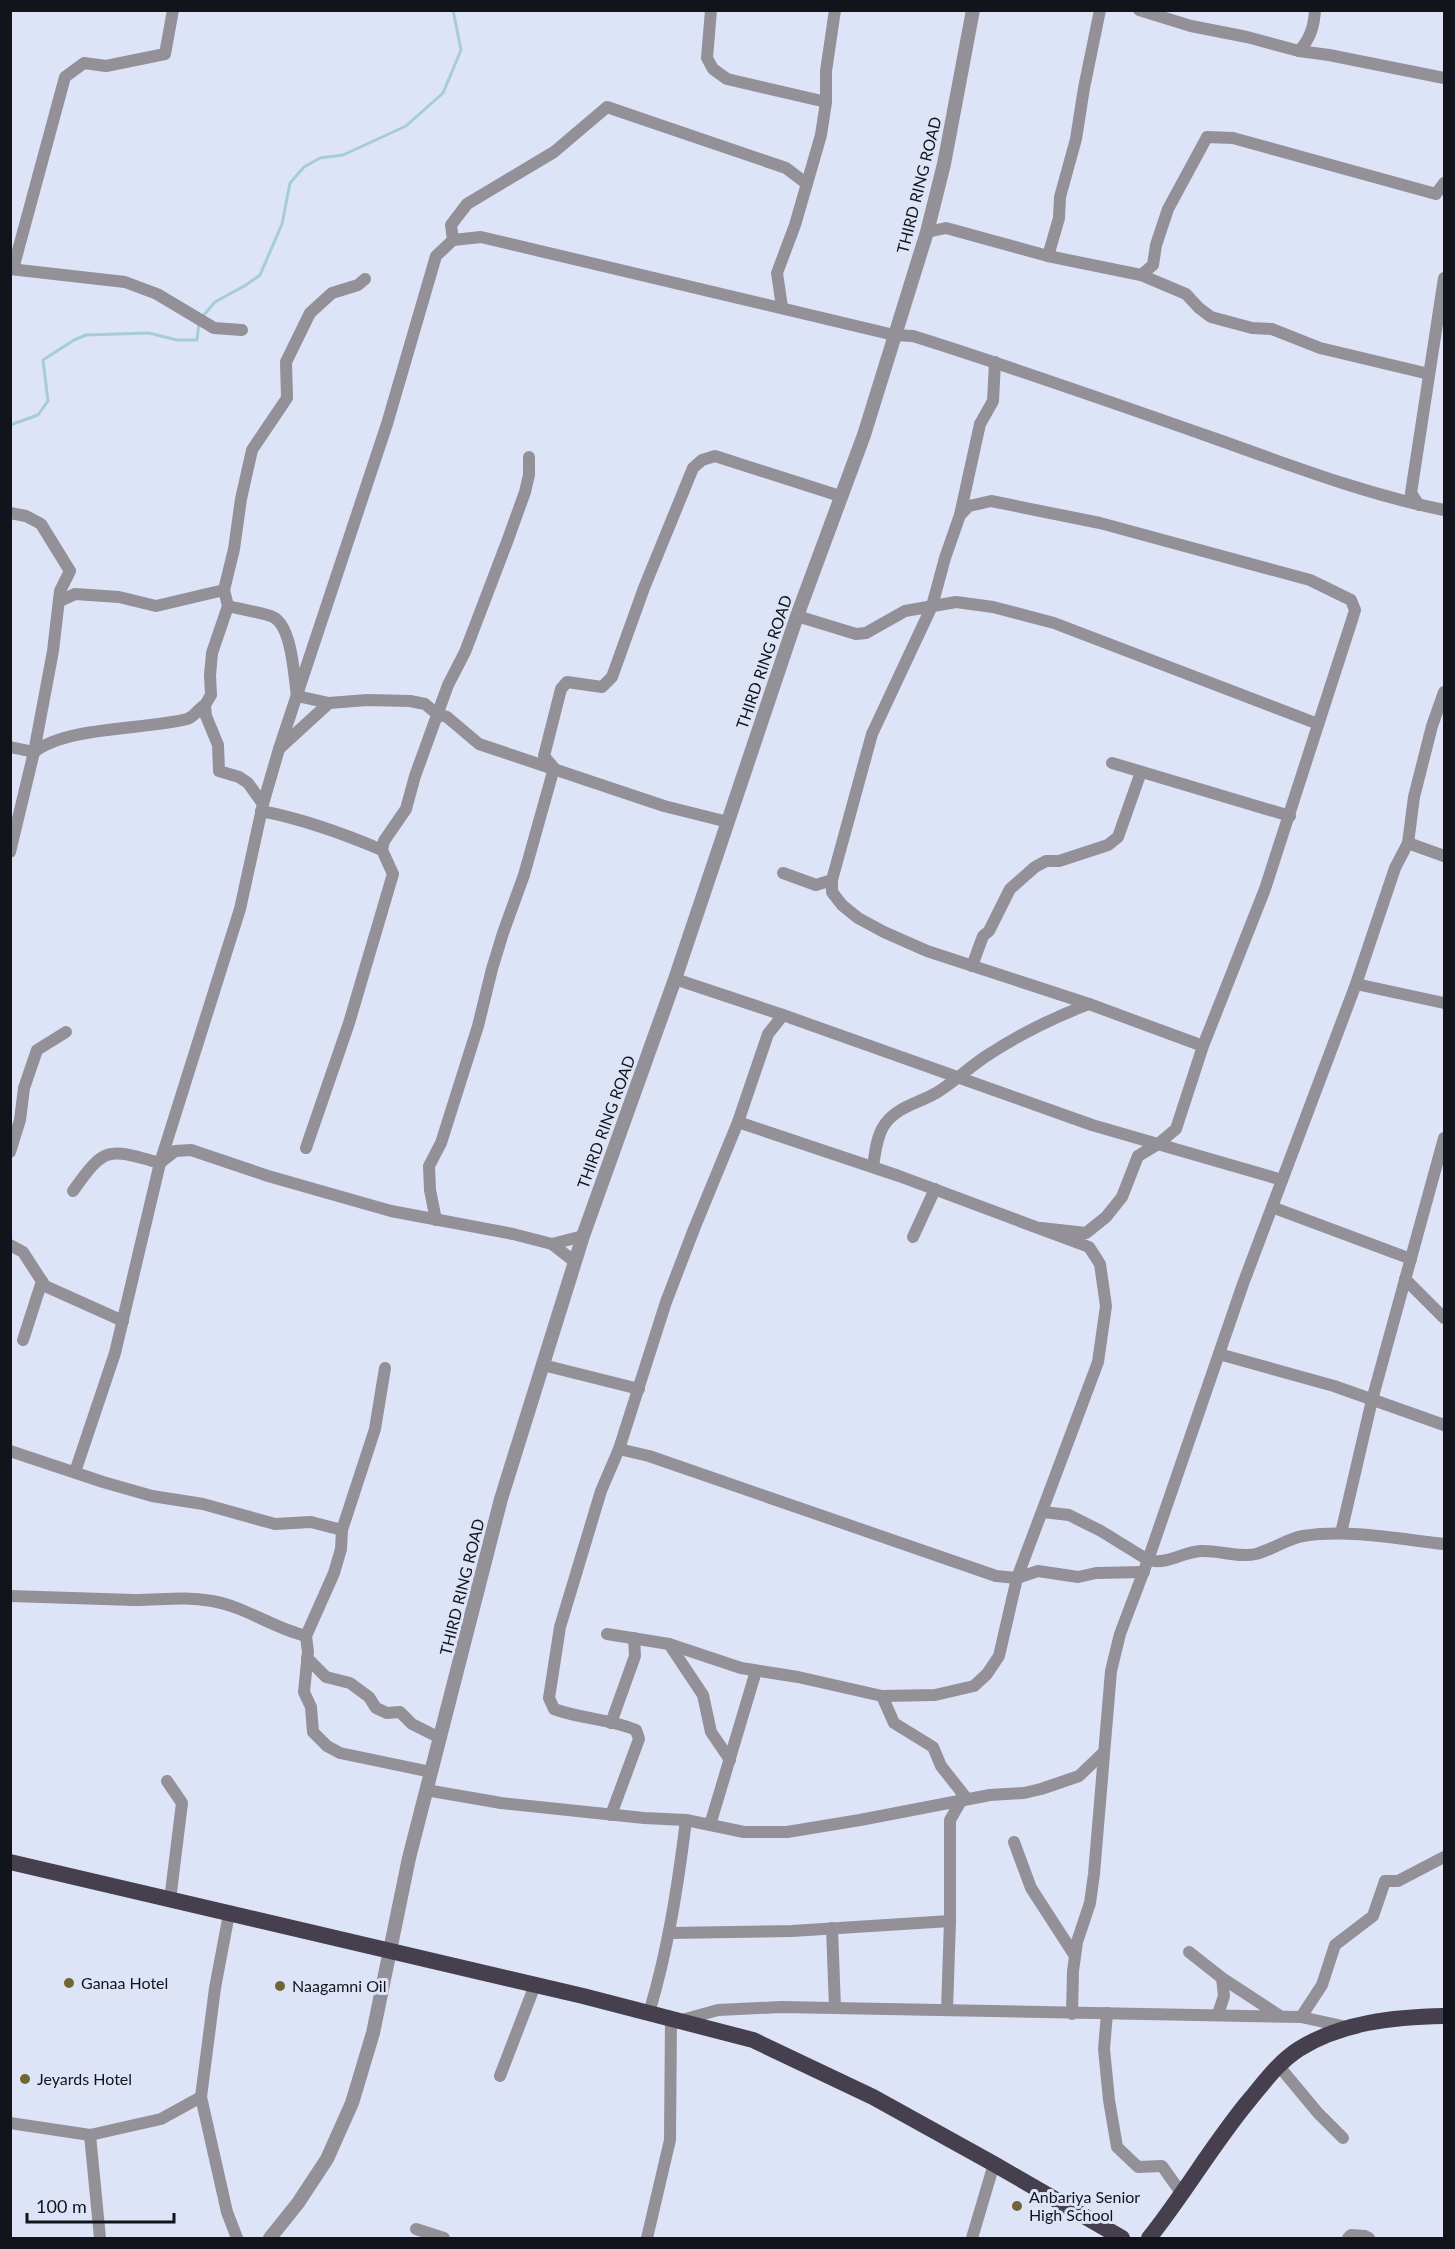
<svg xmlns="http://www.w3.org/2000/svg" width="1455" height="2249" font-family="Lato,sans-serif">
	<style>
		.lines { fill: none; stroke-linecap: round; stroke-linejoin: round }
		.stream { stroke: #a5ced2; stroke-width: 3 }
		.minor { stroke: #939098; stroke-width: 12 }
		.tertiary { stroke: #939098; stroke-width: 14 }
		.trunk { stroke: #46404e; stroke-width: 16 }
		.poi-dot { fill: #706633; stroke: #dee4f8; stroke-width: 2 }
		.labels { text-anchor: middle; stroke-width: 6; stroke-linejoin: round; paint-order: stroke }
		.street-label { font-size: 16px; fill: #12141b; stroke: #dee4f8 }
		.poi-label { font-size: 16px; fill: #12141b; stroke: #dee4f8; text-anchor: start }
	</style>
	<rect width="100%" height="100%" fill="#dee4f8"/>
	<g class="lines">
		<!-- stream -->
		<g class="stream">
			<polyline points="202,317 215,302 246,285 260,275 282,224 290,183 304,167 320,158 343,155 406,126 443,93 461,50 453,10"/>
			<polyline points="10,425 38,415 48,401 43,360 74,340 86,335 149,333 177,340 197,340 199,322"/>
		</g>
		<!-- minor -->
		<g class="minor">
			<polyline points="711,10 707,58 713,69 727,79 826,102"/>
			<polyline points="1139,10 1191,26 1247,37 1299,51 1329,55 1444,78"/>
			<path d="M1299,51C1310,39 1314,27 1315,10"/>
			<polyline points="927,232 946,228 1048,256 1141,275 1186,294 1199,308 1211,317 1252,328 1272,329 1320,348 1429,374"/>
			<polyline points="453,240 451,225 467,204 554,152 607,107 786,168 807,184"/>
			<polyline points="1048,256 1059,218 1060,197 1076,139 1084,88 1100,10"/>
			<polyline points="10,269 125,282 157,294 214,328 242,330"/>
			<polyline points="13,269 65,77 84,63 106,66 165,54 173,10"/>
			<polyline points="1141,275 1153,265 1156,245 1168,209 1207,137 1233,138 1436,194 1444,183"/>
			<polyline points="782,307 777,273 795,225 821,135 826,102 826,71 835,10"/>
			<polyline points="1419,505 1411,493 1444,278"/>
			<polyline points="10,513 26,516 41,524 70,571 60,591 53,651 34,752 10,852"/>
			<polyline points="960,515 980,424 993,401 995,362"/>
			<polyline points="60,601 75,594 119,597 156,606 224,590"/>
			<path d="M228,606C239,609 265,613 273,617C292,626 294,676 297,696L329,703L367,700L410,701L425,704L437,714L447,717L479,744L664,806L728,822"/>
			<polyline points="797,616 856,634 866,633 905,611 956,602 993,607 1054,623 1318,724"/>
			<path d="M10,747L34,752C68,726 144,730 187,719C194,717 198,709 205,705"/>
			<polyline points="281,747 329,703"/>
			<polyline points="1112,763 1290,816"/>
			<polyline points="263,804 248,783 239,777 219,771 218,745 206,716 205,705 211,695 210,675 212,653 228,606 224,590 234,549 241,499 252,450 287,398 286,362 310,313 332,293 358,285 365,279"/>
			<path d="M261,811C304,819 342,833 382,850"/>
			<polyline points="1408,843 1444,856"/>
			<polyline points="783,873 816,885 832,880"/>
			<polyline points="972,966 983,936 989,931 1010,889 1035,867 1046,861 1059,861 1108,845 1118,837 1141,772"/>
			<polyline points="675,979 783,1015 1092,1125 1282,1180"/>
			<polyline points="1356,984 1444,1003"/>
			<polyline points="306,1148 349,1023 393,874 382,850 384,841 406,809 415,776 448,685 465,652 507,542 525,492 529,475 529,457"/>
			<polyline points="10,1152 20,1120 24,1088 37,1050 66,1032"/>
			<path d="M873,1167C875,1154 876,1139 883,1127C895,1107 917,1104 936,1093C955,1082 971,1065 991,1053C1022,1033 1055,1017 1089,1004"/>
			<path d="M73,1191C105,1146 107,1148 160,1163L175,1151L191,1150L268,1176L391,1211L513,1234L552,1244L575,1262"/>
			<polyline points="1272,1207 1411,1259"/>
			<polyline points="436,1220 430,1190 429,1166 441,1143 478,1026 492,969 503,933 524,875 554,768 544,756 561,689 567,682 602,687 612,677 644,588 693,468 702,460 715,456 840,496"/>
			<polyline points="1041,1228 1086,1233 1106,1217 1122,1197 1138,1156 1158,1144 1176,1129 1203,1046 1089,1004 927,951 884,932 858,918 842,905 832,892 832,880 872,734 932,606 945,558 960,515 969,506 991,501 1100,523 1310,580 1351,600 1355,610 1351,623 1265,889 1203,1046"/>
			<polyline points="913,1237 935,1189"/>
			<polyline points="552,1244 583,1236"/>
			<polyline points="10,1245 23,1252 45,1286 123,1321"/>
			<polyline points="1405,1279 1444,1318"/>
			<polyline points="23,1340 42,1281"/>
			<polyline points="1219,1354 1334,1386 1444,1425"/>
			<polyline points="543,1365 639,1389"/>
			<polyline points="385,1368 375,1429 342,1530 341,1549 334,1573 306,1636 308,1652 304,1692 311,1707 313,1732 327,1746 340,1753 431,1772"/>
			<polyline points="619,1449 649,1456 996,1576 1017,1578 1098,1362 1106,1306 1100,1264 1089,1247 899,1176 738,1122"/>
			<polyline points="10,1451 103,1482 152,1496 203,1504 275,1524 311,1522 342,1530"/>
			<path d="M75,1472L115,1353L160,1163L240,909L263,804L279,749L387,424L436,256L453,240L481,237L894,335L913,336C1015,368 1117,404 1219,440C1292,466 1368,495 1444,510"/>
			<path d="M1043,1512L1069,1515L1101,1531L1148,1560C1168,1565 1182,1552 1201,1551C1219,1550 1237,1558 1256,1554C1272,1550 1286,1539 1303,1536C1350,1529 1398,1539 1444,1544"/>
			<polyline points="1341,1533 1372,1400 1444,1138"/>
			<path d="M10,1596C52,1597 93,1599 134,1600C162,1600 183,1596 212,1601C246,1607 273,1628 306,1636"/>
			<polyline points="607,1634 669,1644 741,1668 798,1677 882,1696 935,1695 974,1686 987,1674 999,1656 1017,1578 1038,1571 1078,1577 1096,1573 1144,1572"/>
			<polyline points="669,1644 703,1695 711,1732 730,1760"/>
			<polyline points="307,1658 326,1677 350,1683 369,1697 376,1708 387,1713 400,1712 412,1724 440,1738"/>
			<polyline points="882,1696 894,1723 933,1747 941,1766 967,1799"/>
			<polyline points="611,1723 635,1656 634,1638"/>
			<polyline points="167,1781 182,1803 170,1900"/>
			<polyline points="426,1790 501,1803 644,1818 686,1820 744,1832 787,1832 860,1820 990,1795 1024,1793 1041,1789 1079,1776 1104,1752"/>
			<path d="M611,1815L639,1739L636,1730C610,1719 581,1719 554,1709L549,1698L560,1627L601,1491L619,1449L666,1302L694,1229L738,1122L768,1034L783,1015"/>
			<polyline points="710,1825 756,1671"/>
			<polyline points="1014,1842 1031,1888 1075,1956"/>
			<polyline points="229,1914 215,1988 201,2097 227,2212 237,2238"/>
			<polyline points="832,1928 835,2008"/>
			<polyline points="669,1933 792,1931 950,1921"/>
			<polyline points="1189,1952 1222,1978 1224,1996 1218,2014"/>
			<polyline points="1222,1978 1280,2016"/>
			<polyline points="947,2010 950,1921 950,1820 961,1801"/>
			<path d="M649,2013C668,1950 678,1885 686,1820"/>
			<polyline points="1107,2013 1104,2049 1109,2100 1117,2147 1138,2167 1162,2166 1182,2194"/>
			<polyline points="1072,2014 1073,1971 1077,1942 1090,1903 1094,1874 1111,1671 1120,1634 1148,1560 1243,1284 1356,984 1395,868 1408,843 1414,797 1432,726 1444,692"/>
			<polyline points="1301,2017 1322,1985 1335,1945 1373,1916 1385,1881 1398,1881 1444,1857"/>
			<polyline points="682,2020 718,2010 781,2007 1301,2017 1347,2027"/>
			<polyline points="1278,2065 1318,2113 1343,2138"/>
			<polyline points="500,2076 535,1985"/>
			<polyline points="10,2123 90,2135 161,2119 201,2097"/>
			<polyline points="90,2135 100,2238"/>
			<polyline points="416,2229 444,2238"/>
			<polyline points="647,2238 670,2140 671,2018"/>
			<polyline points="972,2238 994,2164"/>
			<polyline points="1348,2238 1351,2235 1365,2236 1369,2238"/>
		</g>
		<!-- tertiary -->
		<polyline class="tertiary" points="270,2238 298,2203 327,2159 352,2103 373,2033 409,1858 501,1499 583,1236 675,979 797,616 864,435 927,232 944,164 973,10"/>
		<!-- trunk -->
		<g class="trunk">
			<polyline points="10,1862 583,1996 753,2040 873,2097 994,2164 1122,2238"/>
			<path d="M1149,2238C1185,2193 1214,2142 1251,2098C1266,2080 1279,2062 1299,2049C1342,2022 1395,2017 1444,2016"/>
		</g>
	</g>
	<!-- markers -->
	<g class="poi-dot">
		<circle cx="69" cy="1983" r="6"/>
		<circle cx="280" cy="1986" r="6"/>
		<circle cx="25" cy="2079" r="6"/>
		<circle cx="1017" cy="2206" r="6"/>
	</g>
	<g class="labels">
		<!-- street labels -->
		<g class="street-label">
			<text transform="translate(919 185) rotate(-76)" y="6">THIRD RING ROAD</text>
			<text transform="translate(764 662) rotate(-71)" y="6">THIRD RING ROAD</text>
			<text transform="translate(606 1122) rotate(-70)" y="6">THIRD RING ROAD</text>
			<text transform="translate(462 1587) rotate(-76)" y="6">THIRD RING ROAD</text>
		</g>
		<!-- poi labels -->
		<g class="poi-label">
			<text x="81" y="1989">Ganaa Hotel</text>
			<text x="292" y="1992">Naagamni Oil</text>
			<text x="37" y="2085">Jeyards Hotel</text>
			<text x="1029" y="2203">Anbariya Senior<tspan x="1029" dy="18">High School</tspan></text>
		</g>
	</g>
	<!-- border -->
	<rect width="1455" height="2249" fill="none" stroke="#12141b" stroke-width="24"/>
	<!-- scale -->
	<path d="M27 2213v9h147v-9" fill="none" stroke="#12141b" stroke-width="3"/>
	<text x="36" y="2213" font-size="18" fill="#12141b" stroke="#dee4f8" stroke-width="4.5" paint-order="stroke">100 m</text>
</svg>
